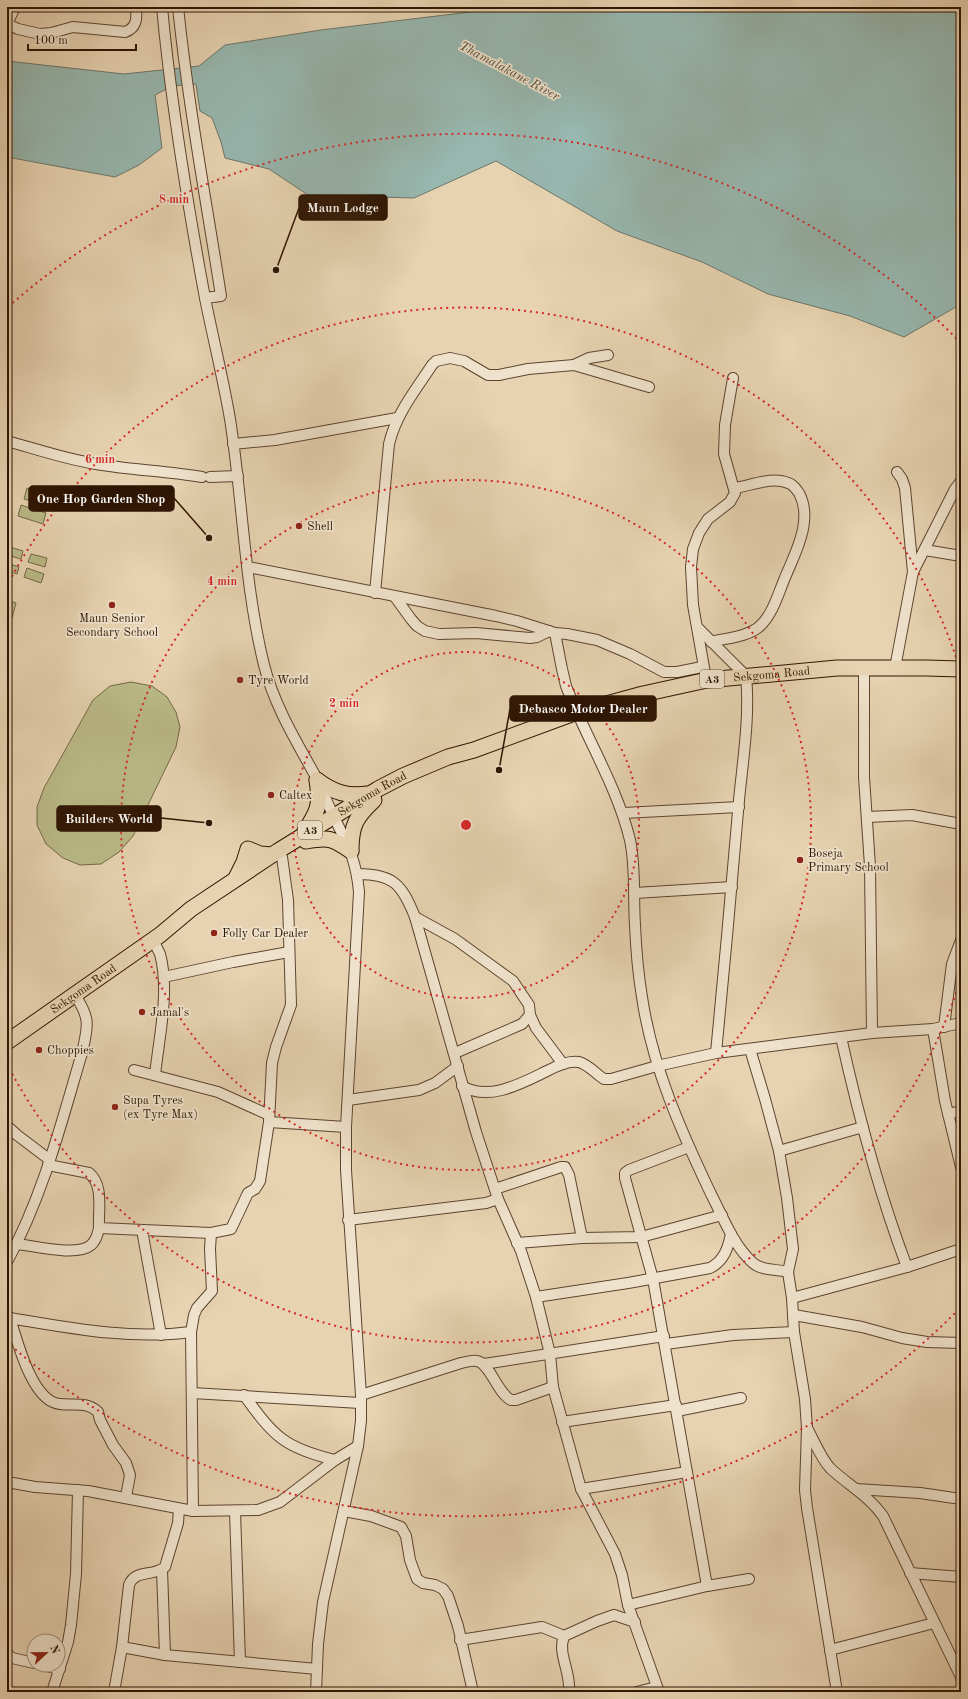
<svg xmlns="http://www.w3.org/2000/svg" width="968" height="1699" font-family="'Old Standard TT',serif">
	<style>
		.green { fill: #babb88; stroke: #746846 }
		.water { fill: #97b7af; stroke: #6d766a }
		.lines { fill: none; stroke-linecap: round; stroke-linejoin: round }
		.minor-casing { stroke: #5c442e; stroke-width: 12 }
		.highway-casing { stroke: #2e1503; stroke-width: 17 }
		.minor { stroke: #efe2cc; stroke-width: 10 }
		.highway { stroke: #e7d3b1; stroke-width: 15 }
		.ring { fill: none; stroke: #d62828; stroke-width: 2; stroke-dasharray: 2 4 }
		.poi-dot { fill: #8f2418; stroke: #efe2cc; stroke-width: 1.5 }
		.labels { text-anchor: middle; stroke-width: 3.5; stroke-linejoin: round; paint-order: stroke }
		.shield { fill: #efe2cc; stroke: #68523f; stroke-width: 1 }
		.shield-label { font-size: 11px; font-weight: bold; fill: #2e1503 }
		.poi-label { font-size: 12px; fill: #2e1503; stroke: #efe2cc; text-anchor: start }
		.street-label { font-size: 12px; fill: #2e1503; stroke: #efe2cc }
		.water-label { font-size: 13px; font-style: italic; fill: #4e4637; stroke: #efe2cc }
		.centre { fill: #d62828; stroke: #efe2cc; stroke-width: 2 }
		.ring-label { font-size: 12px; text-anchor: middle; font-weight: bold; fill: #d62828; stroke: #efe2cc; stroke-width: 3.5; stroke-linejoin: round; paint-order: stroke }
		.leader { fill: none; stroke: #2e1503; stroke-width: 1.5 }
		.callout-dot { fill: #2e1503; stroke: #efe2cc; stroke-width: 1.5 }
		.callout { fill: #2e1503; stroke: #2e1503; stroke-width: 1.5 }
		.callout-label { font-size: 13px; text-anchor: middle; font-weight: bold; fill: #fff }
	</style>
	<rect width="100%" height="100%" fill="#e7d3b1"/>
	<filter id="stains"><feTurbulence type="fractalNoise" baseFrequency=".005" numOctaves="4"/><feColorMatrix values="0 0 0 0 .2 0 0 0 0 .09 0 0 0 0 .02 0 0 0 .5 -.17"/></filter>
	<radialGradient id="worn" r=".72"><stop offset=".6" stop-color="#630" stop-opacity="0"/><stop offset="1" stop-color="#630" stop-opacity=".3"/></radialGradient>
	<!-- green -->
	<g class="green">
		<polygon points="27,488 51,495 48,505 24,499"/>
		<polygon points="21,505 46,513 43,524 18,516"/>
		<polygon points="7,546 23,551 21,559 7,555"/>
		<polygon points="31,554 47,558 45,567 28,562"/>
		<polygon points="7,563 19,567 17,574 7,571"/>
		<polygon points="27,568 44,574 41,583 24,577"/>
		<polygon points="7,600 16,603 12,618 7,617"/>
		<polygon points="131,682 152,686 167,697 176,712 180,727 176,747 133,836 119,852 101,864 80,865 63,858 46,844 37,825 37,807 44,788 93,700 110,686"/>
	</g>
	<!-- water -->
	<polygon class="water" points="511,7 961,7 961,304 904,337 850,316 768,294 702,262 617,231 496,161 414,198 308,195 269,169 225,158 221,142 212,118 200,111 196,84 172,86 155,95 162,148 139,165 115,177 7,157 7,61 124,74 199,66 225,45 321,30"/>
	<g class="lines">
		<!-- minor casing -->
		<g class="minor-casing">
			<g id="minor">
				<path d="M162,7C171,105 187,201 205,298C213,338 223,378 230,419C243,501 244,584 264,665C274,705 296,741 316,777C322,789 327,802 333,815C347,844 356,858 359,892L346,1127V1170L361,1395V1421L358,1446L323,1602L318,1644L316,1692"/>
				<path d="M178,7C188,104 206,199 221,296L205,298"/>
				<path d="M7,24L18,29L40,34L51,33L73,27L125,32C137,28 137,18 136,7"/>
				<polyline points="7,24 15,7"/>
				<polyline points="574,365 589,358 608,355"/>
				<path d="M7,441C36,449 65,459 96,464C131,470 167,471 202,477"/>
				<polyline points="233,444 275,440 397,418"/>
				<polyline points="210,477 238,476"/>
				<polyline points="925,550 961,556"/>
				<polyline points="248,567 496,616 517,621 555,633 567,634 597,640 630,654 664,672 677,672 702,667"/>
				<polyline points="913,572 955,489 961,481"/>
				<path d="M375,593L389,444C396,414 415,391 432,365L436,361L450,358L464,361L488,375H499L528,369L574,365L649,387"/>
				<polyline points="395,597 411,619 417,626 425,631 439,634 476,633 530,638 537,637 549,631"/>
				<path d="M697,627L746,676C750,716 743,759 739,800C732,884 724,969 716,1053"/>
				<path d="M555,633L562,669L566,686C586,738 617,786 630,840C636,868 633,897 635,925C636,949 638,973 642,997C652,1066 681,1131 711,1194C723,1217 733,1245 753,1263C762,1271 777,1269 788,1272L792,1298L794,1332L805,1399L807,1428L805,1490L807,1508L837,1692"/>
				<path d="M711,642C726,638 748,637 760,626C772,615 778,595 784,580C794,555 814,521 799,493C796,489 793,484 788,483C772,476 750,486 734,488"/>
				<polyline points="864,667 864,777 870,866 872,1033"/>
				<polyline points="895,668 913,572 905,488 902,479 897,472"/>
				<polyline points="705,673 693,605 691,567 693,549 699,533 708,519 730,502 735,493 724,454 725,425 733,378"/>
				<polyline points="623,813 739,807"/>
				<polyline points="867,817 912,815 961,824"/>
				<path d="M358,874C394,874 402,885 415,917L476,1132L498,1199L521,1251L536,1297L550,1354L553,1387L581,1489L615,1554L622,1575L628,1605L659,1692"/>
				<polyline points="635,893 732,887"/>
				<polyline points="415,917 455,939 513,981 529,1005 530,1015 522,1024 455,1053"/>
				<path d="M152,940C155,944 158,949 160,954C170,991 159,1037 155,1075"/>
				<polyline points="164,977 233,962 289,952"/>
				<polyline points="530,1015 536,1028 563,1064"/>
				<polyline points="944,1027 952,964 961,940"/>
				<polyline points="933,1029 945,1101 961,1167"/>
				<path d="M841,1037C858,1114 879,1193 907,1267"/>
				<polyline points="750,1049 765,1099 779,1151 787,1198 793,1249 788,1272"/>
				<polyline points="134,1070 218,1092 269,1115"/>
				<path d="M462,1086C489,1102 522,1083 547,1071C556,1066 568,1060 579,1062C589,1065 596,1074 604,1079H611L657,1066L716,1053L872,1033L933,1029L961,1023"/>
				<polyline points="348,1100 419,1090 435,1083 458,1066"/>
				<polyline points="948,1114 961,1111"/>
				<polyline points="269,1122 346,1127"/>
				<polyline points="7,1126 17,1135 50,1160"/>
				<polyline points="689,1147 629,1170 625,1173 625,1178 653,1279 707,1586"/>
				<polyline points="779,1151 863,1127"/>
				<path d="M48,1165L89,1173C104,1185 98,1210 99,1228L211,1233L231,1229L248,1193L255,1189L260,1181L269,1122L272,1063L276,1047L291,1005L288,900L282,857"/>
				<polyline points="495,1189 561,1167 565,1167 569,1175 582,1238"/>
				<polyline points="348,1220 486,1203 498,1199"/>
				<polyline points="142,1230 161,1335"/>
				<polyline points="517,1243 582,1238 641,1237 722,1215"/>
				<path d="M17,1244C35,1246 77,1257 91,1245C96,1241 98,1233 99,1228"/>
				<path d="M7,1262C43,1196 61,1124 82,1053C88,1026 91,1019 75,995"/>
				<path d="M536,1297L628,1283L710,1268C724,1261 728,1248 731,1234"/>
				<polyline points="792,1298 907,1267 961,1249"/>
				<path d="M7,1315L10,1318C70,1328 130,1340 191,1332"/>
				<polyline points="794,1315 862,1327 902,1338 927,1342 961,1343"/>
				<path d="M10,1318C17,1340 32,1402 60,1404C74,1406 87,1401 98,1412L100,1420L113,1445L126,1463L130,1475L126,1497"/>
				<polyline points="666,1344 733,1335 794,1332"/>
				<polyline points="484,1364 664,1336"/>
				<polyline points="192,1393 360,1403"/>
				<path d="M244,1395C274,1437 285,1448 335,1460"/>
				<path d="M361,1395L461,1363C466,1362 472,1360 477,1361C490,1363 497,1393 511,1400H516L553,1387"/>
				<polyline points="677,1411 741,1398"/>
				<polyline points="562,1422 676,1405"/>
				<path d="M807,1428C814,1440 820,1457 830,1468C848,1485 868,1495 883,1516L961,1677"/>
				<polyline points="7,1482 35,1487 88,1491 193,1511 258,1510 280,1502 335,1460 358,1446"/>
				<polyline points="581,1489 687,1472"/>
				<polyline points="856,1489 920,1493 961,1499"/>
				<polyline points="193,1511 191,1332 194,1315 197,1308 212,1291 210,1249 211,1233"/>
				<polyline points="235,1511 240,1662"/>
				<polyline points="344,1511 371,1516 401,1527 406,1536 410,1560 417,1579 423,1583 435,1585 443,1589 448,1596 458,1626 473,1692"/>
				<polyline points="162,1570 165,1655"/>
				<polyline points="910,1573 961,1577"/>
				<polyline points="628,1605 707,1586 749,1579"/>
				<polyline points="460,1640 542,1627 564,1636"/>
				<polyline points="122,1647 165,1655 317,1669"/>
				<polyline points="830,1650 934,1623"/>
				<polyline points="7,1654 12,1658 34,1663"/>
				<polyline points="41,1665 60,1669"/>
				<polyline points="52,1692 68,1642 71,1625 76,1574 78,1490"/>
				<path d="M114,1692L122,1647L129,1585C135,1569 153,1577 165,1567L178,1523L179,1509"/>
				<path d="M569,1692C571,1671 557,1654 564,1636L597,1621L614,1615L635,1622"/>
				<polyline points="637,1692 656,1687"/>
			</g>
		</g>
		<!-- highway casing -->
		<g class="highway-casing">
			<g id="highway">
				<path d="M317,780C333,792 347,797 368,794"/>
				<path d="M304,833C318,811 321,806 317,780"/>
				<path d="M306,841C329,837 332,838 351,851"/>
				<path d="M351,851C351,825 356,817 374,800"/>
				<polyline points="236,878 244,862 248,849 260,854 272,855"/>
				<path id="s1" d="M7,1042L160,935L191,909L278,851L378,789L403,776L448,757L474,750L577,712L643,694L707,680L837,668H926L961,669"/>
			</g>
		</g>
		<!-- minor -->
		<use href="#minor" class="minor"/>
		<!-- highway -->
		<use href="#highway" class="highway"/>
	</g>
	<!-- distance rings -->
	<g class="ring">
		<circle cx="466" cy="825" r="173"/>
		<circle cx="466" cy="825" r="345"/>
		<path d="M960 981A518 518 0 0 1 9 1068M9 582A518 518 0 0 1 960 669"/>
		<path d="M959 1309A691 691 0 0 1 8 1343M8 307A691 691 0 0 1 959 341"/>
	</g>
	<!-- markers -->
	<g class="poi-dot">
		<circle cx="299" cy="526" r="4"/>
		<circle cx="112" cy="605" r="4"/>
		<circle cx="240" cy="680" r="4"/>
		<circle cx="271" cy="795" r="4"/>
		<circle cx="800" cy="860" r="4"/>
		<circle cx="214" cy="933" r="4"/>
		<circle cx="142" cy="1012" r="4"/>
		<circle cx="39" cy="1050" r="4"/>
		<circle cx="115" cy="1107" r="4"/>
	</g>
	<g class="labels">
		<!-- shield labels -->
		<g class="shield">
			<rect x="700" y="670" width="24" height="18" rx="3"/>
			<rect x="298" y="821" width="24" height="18" rx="3"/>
		</g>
		<g class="shield-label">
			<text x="712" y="683">A3</text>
			<text x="310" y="834">A3</text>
		</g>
		<!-- poi labels -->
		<g class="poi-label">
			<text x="307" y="530">Shell</text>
			<text x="112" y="622" text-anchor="middle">Maun Senior<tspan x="112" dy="14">Secondary School</tspan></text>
			<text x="248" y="684">Tyre World</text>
			<text x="279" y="799">Caltex</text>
			<text x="808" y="857">Boseja<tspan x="808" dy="14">Primary School</tspan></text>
			<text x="222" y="937">Folly Car Dealer</text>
			<text x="150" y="1016">Jamal's</text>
			<text x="47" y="1054">Choppies</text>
			<text x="123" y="1104">Supa Tyres<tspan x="123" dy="14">(ex Tyre Max)</tspan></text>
		</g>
		<!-- street labels -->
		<g class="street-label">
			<text dy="4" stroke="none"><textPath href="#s1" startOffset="862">Sekgoma Road</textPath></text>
			<text dy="4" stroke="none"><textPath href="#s1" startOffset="442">Sekgoma Road</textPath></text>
			<text dy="4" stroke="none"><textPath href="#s1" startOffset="93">Sekgoma Road</textPath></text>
		</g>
		<!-- water labels -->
		<g class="water-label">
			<text transform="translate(510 70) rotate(28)" y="5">Thamalakane River</text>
		</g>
	</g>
	<circle cx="466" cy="825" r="6" class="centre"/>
	<g class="ring-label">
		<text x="174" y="203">8 min</text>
		<text x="100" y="463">6 min</text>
		<text x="222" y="585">4 min</text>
		<text x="344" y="707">2 min</text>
	</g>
	<!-- callouts -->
	<path class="leader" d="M276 270L299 208M209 538L174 498M499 770L510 709M209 823L161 818"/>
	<g class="callout-dot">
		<circle cx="276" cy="270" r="4"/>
		<circle cx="209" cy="538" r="4"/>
		<circle cx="499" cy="770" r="4"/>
		<circle cx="209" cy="823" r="4"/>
	</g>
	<g class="callout">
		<rect x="299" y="195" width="88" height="25" rx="4"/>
		<rect x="29" y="486" width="145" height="25" rx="4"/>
		<rect x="510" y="696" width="146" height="25" rx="4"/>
		<rect x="57" y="806" width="104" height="25" rx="4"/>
	</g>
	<g class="callout-label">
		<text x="343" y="212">Maun Lodge</text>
		<text x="101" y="503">One Hop Garden Shop</text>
		<text x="583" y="713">Debasco Motor Dealer</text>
		<text x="109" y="823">Builders World</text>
	</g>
	<!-- margin -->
	<rect width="968" height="1699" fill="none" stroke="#e7d3b1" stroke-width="24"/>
	<rect x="8" y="8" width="952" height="1683" fill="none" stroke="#2e1503" stroke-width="2"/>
	<rect x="12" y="12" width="944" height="1675" fill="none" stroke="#2e1503"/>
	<!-- north arrow -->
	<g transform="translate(46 1653) rotate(68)"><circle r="19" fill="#efe2cc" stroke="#a2907c"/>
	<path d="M0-3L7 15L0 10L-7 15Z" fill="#8f2418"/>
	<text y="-6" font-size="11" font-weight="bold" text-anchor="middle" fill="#2e1503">N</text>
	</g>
	<!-- scale -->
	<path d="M28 44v6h108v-6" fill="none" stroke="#2e1503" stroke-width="2"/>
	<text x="34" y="44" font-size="12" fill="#2e1503" stroke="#efe2cc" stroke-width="3" paint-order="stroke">100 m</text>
	<rect width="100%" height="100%" filter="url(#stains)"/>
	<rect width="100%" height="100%" fill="url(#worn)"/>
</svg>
